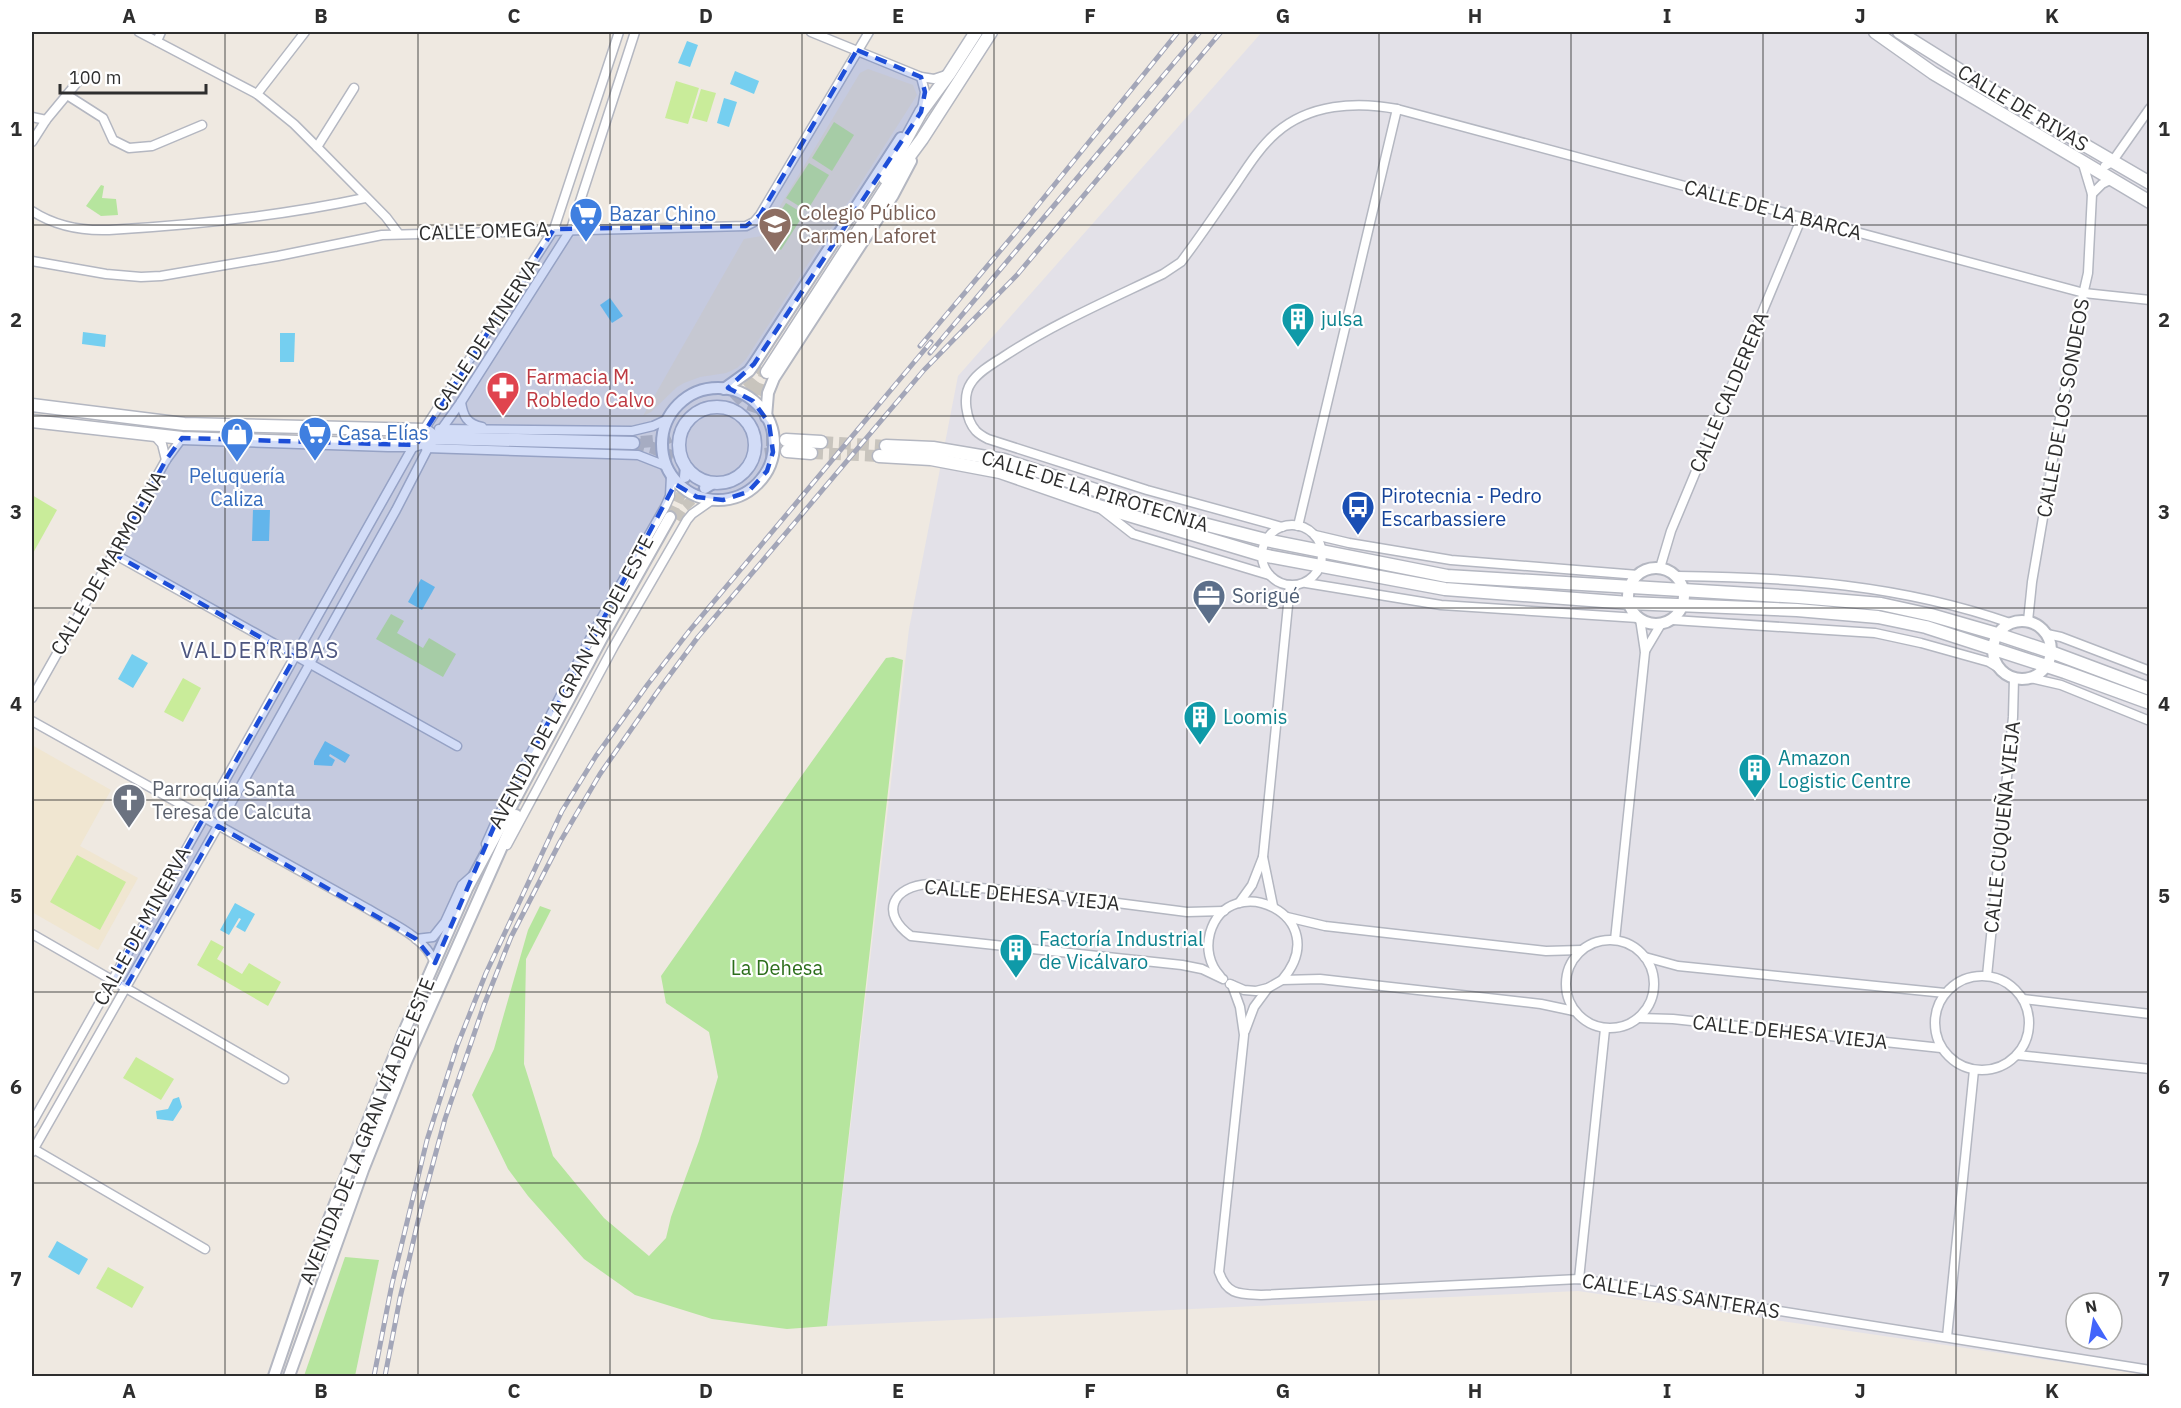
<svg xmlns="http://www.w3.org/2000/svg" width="2181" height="1408" font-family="'IBM Plex Sans',sans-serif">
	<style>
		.industrial { fill: #e3e1e8; fill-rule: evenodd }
		.education { fill: #f0e6d1 }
		.green { fill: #b6e59e }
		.pitch { fill: #c9ec9a }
		.water { fill: #75cff0 }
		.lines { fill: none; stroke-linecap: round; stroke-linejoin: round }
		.tertiary-tunnel { stroke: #c8c4bd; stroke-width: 10; stroke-dasharray: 10 5; stroke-linecap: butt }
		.secondary-tunnel { stroke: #c8c4bd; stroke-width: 12; stroke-dasharray: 12 6; stroke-linecap: butt }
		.minor-casing { stroke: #b4b7c1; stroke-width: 11 }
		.tertiary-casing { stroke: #b4b7c1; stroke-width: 14 }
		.secondary-casing { stroke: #b4b7c1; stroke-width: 15 }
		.minor { stroke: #fff; stroke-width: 8 }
		.tertiary { stroke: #fff; stroke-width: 10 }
		.secondary { stroke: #fff; stroke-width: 12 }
		.rail-casing { stroke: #a3a6b8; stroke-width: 5 }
		.rail { stroke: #fff; stroke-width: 3; stroke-dasharray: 9; stroke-linecap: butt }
		.marked { fill: #1d4ed8; fill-opacity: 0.2; stroke: #1d4ed8; stroke-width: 4.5; stroke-dasharray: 12 8; stroke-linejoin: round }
		.grid { fill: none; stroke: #2e2e2e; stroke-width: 1.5; stroke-opacity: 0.55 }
		.labels { text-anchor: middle; stroke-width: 4.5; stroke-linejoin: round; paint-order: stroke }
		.street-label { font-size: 20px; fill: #2e2e2e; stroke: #fff }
		.education-label { font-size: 20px; fill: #785e54; stroke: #fff; text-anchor: start }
		.shop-label { font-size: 20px; fill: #366cbe; stroke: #fff; text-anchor: start }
		.culture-label { font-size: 20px; fill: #0d838f; stroke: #fff; text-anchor: start }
		.health-label { font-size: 20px; fill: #be3a42; stroke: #fff; text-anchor: start }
		.transit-label { font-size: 20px; fill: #164399; stroke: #fff; text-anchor: start }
		.service-label { font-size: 20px; fill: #4e5e75; stroke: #fff; text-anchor: start }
		.worship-label { font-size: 20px; fill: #5b616d; stroke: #fff; text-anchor: start }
		.park-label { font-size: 20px; fill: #2c6e1b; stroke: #fff }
		.quarter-label { font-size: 22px; letter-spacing: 1.5px; fill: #4d5680; stroke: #fff }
		.neatline { fill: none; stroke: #2e2e2e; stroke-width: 2 }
		.grid-label { font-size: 20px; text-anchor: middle; font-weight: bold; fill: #2e2e2e }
	</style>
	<rect width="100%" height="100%" fill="#efe9e1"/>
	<!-- industrial -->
	<path class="industrial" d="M1262,32H2149V1375L1578,1291L827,1326L909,629L958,376ZM2076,1303H2112V1339H2076Z"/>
	<!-- education -->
	<g class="education">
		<polygon points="868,69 913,85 917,95 860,184 746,359 737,368 726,373 700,377 684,383 677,387 651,412 643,416 744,239 762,236 860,73"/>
		<polygon points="32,745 111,790 80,846 138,878 98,950 32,912"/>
	</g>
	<!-- green -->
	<g class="green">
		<polygon points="101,185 104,186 102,198 116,199 118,215 101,216 86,206"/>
		<polygon points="893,657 903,660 827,1326 787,1329 712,1319 635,1295 584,1259 528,1196 508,1169 472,1095 494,1049 528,930 540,906 551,910 526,959 524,1064 553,1156 604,1218 649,1256 666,1238 671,1217 699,1141 718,1077 709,1032 666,1003 661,976 800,778 886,658"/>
		<polygon points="345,1257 379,1260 355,1376 304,1376"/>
	</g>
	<!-- pitch -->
	<g class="pitch">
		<polygon points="676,81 699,88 688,124 665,118"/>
		<polygon points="701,89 716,93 707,122 692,118"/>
		<polygon points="834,122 854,135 832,171 812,158"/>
		<polygon points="809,163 829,175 807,211 786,198"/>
		<polygon points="786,203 804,214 781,250 763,238"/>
		<polygon points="32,495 57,510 32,555"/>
		<polygon points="391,614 404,621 397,633 423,648 429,638 456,654 443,677 376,639"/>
		<polygon points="183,678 201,688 183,722 164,712"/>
		<polygon points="77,855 126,882 100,930 50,902"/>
		<polygon points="211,940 224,947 217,959 242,974 249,963 281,982 268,1006 197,965"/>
		<polygon points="136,1057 174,1079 161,1100 123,1078"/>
		<polygon points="108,1267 144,1287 132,1308 96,1288"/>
	</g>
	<!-- water -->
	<g class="water">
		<polygon points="687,41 698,45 690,67 678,63"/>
		<polygon points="735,71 759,81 754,94 730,84"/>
		<polygon points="724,98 737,102 729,127 717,123"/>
		<polygon points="610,298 623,316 612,323 600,305"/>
		<polygon points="83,332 106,335 105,347 82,344"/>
		<polygon points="280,333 295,333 294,362 280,362"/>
		<polygon points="253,510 270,510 269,541 252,541"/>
		<polygon points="421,579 435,587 422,610 408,602"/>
		<polygon points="132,654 148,663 133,688 118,679"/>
		<polygon points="325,741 350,755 345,763 330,754 329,756 335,760 332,766 314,765 314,761"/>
		<polygon points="235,903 255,914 245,932 236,927 241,919 239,918 229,935 220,930"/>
		<polygon points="179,1097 182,1107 173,1121 157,1119 156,1111 168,1109 173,1099"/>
		<polygon points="57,1241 88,1259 79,1275 48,1257"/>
	</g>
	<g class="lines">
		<!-- tertiary-tunnel -->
		<g class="tertiary-tunnel">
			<polyline points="671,516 680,497 685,477"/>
			<polyline points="676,519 683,508 705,488"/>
		</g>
		<!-- secondary-tunnel -->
		<g class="secondary-tunnel">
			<polyline points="734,401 751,385 764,369"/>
			<polyline points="752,412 764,377"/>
			<polyline points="766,440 786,440"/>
			<polyline points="641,442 663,440 672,436"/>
			<polyline points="821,442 886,446"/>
			<polyline points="633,443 653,448 673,457"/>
			<polyline points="811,453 879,456"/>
			<polyline points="765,454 787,451"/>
		</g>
		<!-- minor casing -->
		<g class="minor-casing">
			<g id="minor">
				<polyline points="139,32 257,94 294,124 317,147 386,217 398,233"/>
				<polyline points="811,32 921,77 934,79 949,74"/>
				<polyline points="157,41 161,32"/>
				<polyline points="921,77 925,92 922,109"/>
				<polyline points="257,94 305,32"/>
				<polyline points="67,95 103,118 113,140 129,148 152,146 202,125"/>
				<polyline points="32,117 46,120"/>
				<polyline points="32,142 46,120 80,79"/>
				<polyline points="317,147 354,88"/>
				<polyline points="2105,166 2112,162 2150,108"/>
				<polyline points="2092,194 2102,184 2110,180"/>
				<path d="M32,211C55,226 81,231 109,230C195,225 281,216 365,198"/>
				<polyline points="32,261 106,274 141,277 161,276 278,256 382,235 746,226 754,222 760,215 869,32"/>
				<path d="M461,402C463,416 467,424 482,427"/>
				<polyline points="439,429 632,431 653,426 668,419"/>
				<polyline points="155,436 162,444 166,460"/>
				<polyline points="426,448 638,455 666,466"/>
				<polyline points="1101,509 1133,534 1269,575"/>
				<circle cx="1292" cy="555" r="30"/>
				<polyline points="1298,526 1397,109"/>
				<path d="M1282,527L1147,490L988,439C984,437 979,434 976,431C966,420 962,396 971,383C978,372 992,364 1003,357C1053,324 1109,300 1163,274L1181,262C1200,237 1218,210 1236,184C1248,166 1260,147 1276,133C1309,104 1356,101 1397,109L2084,293L2150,300"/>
				<polyline points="1315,535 1349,543 1451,560 1638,575"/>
				<polyline points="114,554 457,746"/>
				<polyline points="1660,568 1671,531 1802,217"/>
				<path d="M1677,576C1790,577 1902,585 2010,623"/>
				<polyline points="1306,583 1441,605 1638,618"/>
				<polyline points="1673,620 1875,633 1921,643 1989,662 1999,668"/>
				<polyline points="2028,621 2032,582 2076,325 2088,273 2092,194 2083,164"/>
				<polyline points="2047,634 2061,637 2150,671"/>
				<polyline points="1645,651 1661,624"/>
				<polyline points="2030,678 2061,685 2150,721"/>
				<polyline points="32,698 166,460 182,438"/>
				<path d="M32,721L368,909C392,924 424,936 435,963"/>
				<polyline points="486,844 499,815 593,633 665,507 670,496 671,476"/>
				<polyline points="507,845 614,646 687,520 692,514 712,500"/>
				<polyline points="1263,857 1273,906"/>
				<polyline points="1239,903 1252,885 1263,857 1290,585"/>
				<polyline points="1287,917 1325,926 1546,951 1581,950"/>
				<polyline points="32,934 284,1079"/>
				<polyline points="416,939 433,937 445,922 462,885 471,877"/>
				<circle cx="1610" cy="984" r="44"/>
				<polyline points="1615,940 1645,652 1640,619"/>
				<polyline points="1645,957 1678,966 1945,993"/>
				<circle cx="1982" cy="1023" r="47"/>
				<path d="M1220,976C1209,964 1206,948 1210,933C1229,867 1337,916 1282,980"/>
				<polyline points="1987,976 2013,717 2014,678"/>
				<path d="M1223,979L1202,969L1182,965L911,936C879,913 893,886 929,884L1032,892L1187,912L1224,911"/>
				<polyline points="1230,984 1244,990 1256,991 1268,988 1282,980 1320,979 1541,1004 1574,1011"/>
				<path d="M1232,985L1240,1007L1244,1035L1219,1272C1227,1295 1239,1294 1261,1295L1579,1279L2150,1370"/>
				<polyline points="2023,999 2150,1014"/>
				<polyline points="1639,1018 1673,1019 1941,1048"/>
				<polyline points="1245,1031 1254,1007 1268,988"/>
				<polyline points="2017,1055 2150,1069"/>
				<polyline points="32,1123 414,445 554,229 619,32"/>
				<polyline points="32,1148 205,1249"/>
				<polyline points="32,1152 263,747 396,510 428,448 461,402 571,229 635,32"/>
				<polyline points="1579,1279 1605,1029"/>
				<polyline points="1947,1337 1974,1070"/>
			</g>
		</g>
		<!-- tertiary casing -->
		<g class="tertiary-casing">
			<g id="tertiary">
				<circle cx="718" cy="444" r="56"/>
				<polyline points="724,389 749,371 754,364 901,138"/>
				<polyline points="766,417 768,393 774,378 893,195 911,161"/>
				<polyline points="685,477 686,467"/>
				<polyline points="705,488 713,483"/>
				<circle cx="1656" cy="596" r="28"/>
				<circle cx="2022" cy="650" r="29"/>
				<polyline points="274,1376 318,1247 338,1196 403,1034 467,889 602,638 670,517"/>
				<polyline points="289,1376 363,1170 406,1062 516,815"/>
			</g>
		</g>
		<!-- secondary casing -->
		<g class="secondary-casing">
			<g id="secondary">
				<polyline points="1875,32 1933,73 2150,202"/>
				<polyline points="1899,32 2014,104 2150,183"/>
				<polyline points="885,178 921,112 949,74 976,32"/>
				<polyline points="767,372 888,185 922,139 991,32"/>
				<polyline points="32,405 184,424 425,430 436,438"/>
				<circle cx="717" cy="445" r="38"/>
				<polyline points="32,421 182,438 388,445 414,445 436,438 633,443"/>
				<polyline points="786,440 821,442"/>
				<polyline points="886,446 933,448 1004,460 1184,519 1266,540 1447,576 1799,597 1881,604 1931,615 1997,634 2051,652 2150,689"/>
				<polyline points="787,451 811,453"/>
				<polyline points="879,456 931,459 1000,472 1095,505 1262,555 1445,589 1629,603 1797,610 1878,617 1926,627 2065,672 2150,703"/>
			</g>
		</g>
		<!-- minor -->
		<use href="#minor" class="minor"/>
		<!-- tertiary -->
		<use href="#tertiary" class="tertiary"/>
		<!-- secondary -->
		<use href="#secondary" class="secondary"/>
		<!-- rail casing -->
		<g class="rail-casing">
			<g id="rail">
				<polyline points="920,346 1021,226 1178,32"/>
				<polyline points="930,353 1200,32"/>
				<polyline points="374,1376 392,1284 427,1140 457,1046 486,973 562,811 596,756 648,684 690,630 931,342"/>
				<polyline points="385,1376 400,1298 422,1204 445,1119 484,1005 511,937 560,842 600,774 658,691 698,637 924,370 1017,275 1221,32"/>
			</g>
		</g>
		<!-- rail -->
		<use href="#rail" class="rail"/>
	</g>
	<!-- marked area -->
	<path class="marked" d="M857,50L921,77L925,92L921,112L754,364L728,388L753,401L769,423L773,452L767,471L748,492L723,500L697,497L675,484L499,815L435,963L416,939L218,826L126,987L112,979L295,657L114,554L166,460L182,438L416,445L554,229L746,226L760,215Z"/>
	<!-- grid -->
	<path class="grid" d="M225,32V1376M418,32V1376M610,32V1376M802,32V1376M994,32V1376M1187,32V1376M1379,32V1376M1571,32V1376M1763,32V1376M1956,32V1376M32,225H2150M32,416H2150M32,608H2150M32,800H2150M32,992H2150M32,1183H2150"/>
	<!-- icons -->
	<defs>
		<g id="supermarket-pin" transform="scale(1.725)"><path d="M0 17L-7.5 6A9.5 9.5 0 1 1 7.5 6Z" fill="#3f7fe0" stroke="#fff"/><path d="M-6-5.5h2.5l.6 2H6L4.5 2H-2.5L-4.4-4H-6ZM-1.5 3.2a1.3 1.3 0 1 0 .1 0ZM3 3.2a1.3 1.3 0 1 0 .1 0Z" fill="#fff"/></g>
		<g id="school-pin" transform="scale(1.725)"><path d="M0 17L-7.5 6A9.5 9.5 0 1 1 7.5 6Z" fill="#8d6e63" stroke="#fff"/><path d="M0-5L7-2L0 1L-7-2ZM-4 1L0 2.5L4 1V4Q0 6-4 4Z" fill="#fff"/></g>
		<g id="building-pin" transform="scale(1.725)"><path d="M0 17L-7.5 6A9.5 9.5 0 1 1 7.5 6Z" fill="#0f9aa8" stroke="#fff"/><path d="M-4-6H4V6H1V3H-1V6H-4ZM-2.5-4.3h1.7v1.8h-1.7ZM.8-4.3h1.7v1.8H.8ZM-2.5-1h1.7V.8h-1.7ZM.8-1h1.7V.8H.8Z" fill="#fff"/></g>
		<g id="pharmacy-pin" transform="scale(1.725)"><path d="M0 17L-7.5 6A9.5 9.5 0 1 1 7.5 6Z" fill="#e0444e" stroke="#fff"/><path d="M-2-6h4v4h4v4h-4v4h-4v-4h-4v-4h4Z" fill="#fff"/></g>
		<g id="shop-pin" transform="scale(1.725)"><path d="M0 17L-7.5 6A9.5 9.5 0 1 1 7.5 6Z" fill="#3f7fe0" stroke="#fff"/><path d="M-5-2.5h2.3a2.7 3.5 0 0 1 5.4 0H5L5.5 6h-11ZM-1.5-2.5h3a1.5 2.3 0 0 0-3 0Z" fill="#fff"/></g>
		<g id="bus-pin" transform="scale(1.725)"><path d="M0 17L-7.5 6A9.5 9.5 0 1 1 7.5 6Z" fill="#1a4fb4" stroke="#fff"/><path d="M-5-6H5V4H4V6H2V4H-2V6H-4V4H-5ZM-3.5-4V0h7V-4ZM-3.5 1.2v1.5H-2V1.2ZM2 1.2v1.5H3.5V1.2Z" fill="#fff"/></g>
		<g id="office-pin" transform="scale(1.725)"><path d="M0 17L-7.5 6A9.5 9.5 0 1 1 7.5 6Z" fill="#5c6f8a" stroke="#fff"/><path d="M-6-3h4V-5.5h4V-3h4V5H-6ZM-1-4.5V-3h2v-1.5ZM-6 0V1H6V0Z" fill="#fff"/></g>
		<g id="church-pin" transform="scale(1.725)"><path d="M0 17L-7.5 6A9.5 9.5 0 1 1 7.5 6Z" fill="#6b7280" stroke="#fff"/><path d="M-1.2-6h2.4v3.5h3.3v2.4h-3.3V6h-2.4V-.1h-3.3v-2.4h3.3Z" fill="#fff"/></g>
	</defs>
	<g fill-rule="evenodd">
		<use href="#supermarket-pin" x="586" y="214"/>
		<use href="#school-pin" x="775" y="224"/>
		<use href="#building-pin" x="1298" y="319"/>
		<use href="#pharmacy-pin" x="503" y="388"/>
		<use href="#supermarket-pin" x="315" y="433"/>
		<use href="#shop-pin" x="237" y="434"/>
		<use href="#bus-pin" x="1358" y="507"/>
		<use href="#office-pin" x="1209" y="596"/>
		<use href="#building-pin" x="1200" y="717"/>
		<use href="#building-pin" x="1755" y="770"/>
		<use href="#church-pin" x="129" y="800"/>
		<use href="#building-pin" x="1016" y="950"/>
	</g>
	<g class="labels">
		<!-- street labels -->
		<g class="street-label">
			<text transform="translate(2023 108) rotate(31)" y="7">CALLE DE RIVAS</text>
			<text transform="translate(1773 210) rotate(15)" y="7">CALLE DE LA BARCA</text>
			<text transform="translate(484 231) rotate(-2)" y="7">CALLE OMEGA</text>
			<text transform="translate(486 335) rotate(-57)" y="7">CALLE DE MINERVA</text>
			<text transform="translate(1729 392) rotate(-67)" y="7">CALLE CALDERERA</text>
			<text transform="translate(2063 408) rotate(-80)" y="7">CALLE DE LOS SONDEOS</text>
			<text transform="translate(1095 491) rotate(17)" y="7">CALLE DE LA PIROTECNIA</text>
			<text transform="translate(108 563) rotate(-60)" y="7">CALLE DE MARMOLINA</text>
			<text transform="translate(571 682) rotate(-62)" y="7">AVENIDA DE LA GRAN VÍA DEL ESTE</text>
			<text transform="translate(2002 827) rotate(-84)" y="7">CALLE CUQUEÑA VIEJA</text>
			<text transform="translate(1022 895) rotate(5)" y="7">CALLE DEHESA VIEJA</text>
			<text transform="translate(142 926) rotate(-61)" y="7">CALLE DE MINERVA</text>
			<text transform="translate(1790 1032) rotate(6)" y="7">CALLE DEHESA VIEJA</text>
			<text transform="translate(367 1131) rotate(-68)" y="7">AVENIDA DE LA GRAN VÍA DEL ESTE</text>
			<text transform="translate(1681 1296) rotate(9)" y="7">CALLE LAS SANTERAS</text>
		</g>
		<!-- education labels -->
		<g class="education-label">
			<text x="798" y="220">Colegio Público<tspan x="798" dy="23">Carmen Laforet</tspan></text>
		</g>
		<!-- shop labels -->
		<g class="shop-label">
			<text x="609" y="221">Bazar Chino</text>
			<text x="338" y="440">Casa Elías</text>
			<text x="237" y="483" text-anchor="middle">Peluquería<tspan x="237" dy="23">Caliza</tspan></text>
		</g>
		<!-- culture labels -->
		<g class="culture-label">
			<text x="1321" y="326">julsa</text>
			<text x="1223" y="724">Loomis</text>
			<text x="1778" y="765">Amazon<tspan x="1778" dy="23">Logistic Centre</tspan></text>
			<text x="1039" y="946">Factoría Industrial<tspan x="1039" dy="23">de Vicálvaro</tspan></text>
		</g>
		<!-- health labels -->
		<g class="health-label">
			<text x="526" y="384">Farmacia M.<tspan x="526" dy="23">Robledo Calvo</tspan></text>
		</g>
		<!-- transit labels -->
		<g class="transit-label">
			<text x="1381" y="503">Pirotecnia - Pedro<tspan x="1381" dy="23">Escarbassiere</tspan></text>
		</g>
		<!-- service labels -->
		<g class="service-label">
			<text x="1232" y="603">Sorigué</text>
		</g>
		<!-- worship labels -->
		<g class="worship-label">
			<text x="152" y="796">Parroquia Santa<tspan x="152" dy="23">Teresa de Calcuta</tspan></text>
		</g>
		<!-- park labels -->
		<g class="park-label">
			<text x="777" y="975">La Dehesa</text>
		</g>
		<!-- quarter labels -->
		<g class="quarter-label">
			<text x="260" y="658">VALDERRIBAS</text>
		</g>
	</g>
	<!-- border -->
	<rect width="2181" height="1408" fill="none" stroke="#ffffff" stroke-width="66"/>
	<!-- north arrow -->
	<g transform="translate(2094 1321) rotate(349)"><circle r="28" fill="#ffffff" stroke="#ababab" stroke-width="1.5"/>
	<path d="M0-4.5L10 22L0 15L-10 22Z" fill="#4264fb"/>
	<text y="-9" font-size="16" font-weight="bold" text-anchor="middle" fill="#2e2e2e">N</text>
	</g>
	<!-- scale -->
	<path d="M60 84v9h146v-9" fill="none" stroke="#2e2e2e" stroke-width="3"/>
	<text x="69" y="84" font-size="18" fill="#2e2e2e" stroke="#ffffff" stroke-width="4.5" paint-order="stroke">100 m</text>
	<rect x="33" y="33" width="2115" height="1342" class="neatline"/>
	<g class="grid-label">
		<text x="129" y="23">A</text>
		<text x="321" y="23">B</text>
		<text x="514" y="23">C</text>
		<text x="706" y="23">D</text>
		<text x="898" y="23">E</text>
		<text x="1090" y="23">F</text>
		<text x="1283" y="23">G</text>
		<text x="1475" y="23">H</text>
		<text x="1667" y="23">I</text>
		<text x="1860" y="23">J</text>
		<text x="2052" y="23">K</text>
		<text x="16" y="136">1</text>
		<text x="2164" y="136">1</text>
		<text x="16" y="327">2</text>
		<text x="2164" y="327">2</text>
		<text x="16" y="519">3</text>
		<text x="2164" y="519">3</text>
		<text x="16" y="711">4</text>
		<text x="2164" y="711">4</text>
		<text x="16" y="903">5</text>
		<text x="2164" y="903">5</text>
		<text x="16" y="1094">6</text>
		<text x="2164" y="1094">6</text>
		<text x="16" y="1286">7</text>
		<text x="2164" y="1286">7</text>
		<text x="129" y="1398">A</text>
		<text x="321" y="1398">B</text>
		<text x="514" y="1398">C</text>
		<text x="706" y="1398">D</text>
		<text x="898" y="1398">E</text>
		<text x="1090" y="1398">F</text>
		<text x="1283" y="1398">G</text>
		<text x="1475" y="1398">H</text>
		<text x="1667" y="1398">I</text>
		<text x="1860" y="1398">J</text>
		<text x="2052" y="1398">K</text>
	</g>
</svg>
